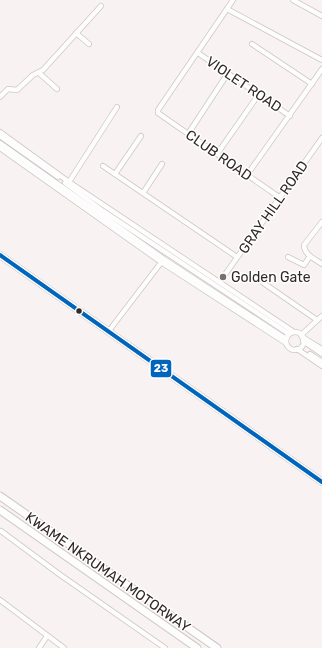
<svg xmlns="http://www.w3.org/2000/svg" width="322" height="648" font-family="Rubik,sans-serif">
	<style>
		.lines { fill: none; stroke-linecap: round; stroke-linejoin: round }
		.minor-casing { stroke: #cec7c5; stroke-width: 6 }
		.major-casing { stroke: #cec7c5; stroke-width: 8 }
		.highway-casing { stroke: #cec7c5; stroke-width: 9 }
		.minor { stroke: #fefdfd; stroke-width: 4.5 }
		.major { stroke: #fefdfd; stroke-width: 6 }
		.highway { stroke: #fefdfd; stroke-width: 7 }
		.bus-1-casing { stroke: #fff; stroke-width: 7 }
		.bus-1 { stroke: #0065bd; stroke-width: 4 }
		.poi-dot { fill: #77706d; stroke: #fff; stroke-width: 1.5 }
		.bus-dot { fill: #322925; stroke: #fff; stroke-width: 1.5 }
		.labels { text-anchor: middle; stroke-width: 3; stroke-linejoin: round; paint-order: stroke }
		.street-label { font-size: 14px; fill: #322925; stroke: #fff }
		.poi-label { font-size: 14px; fill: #322925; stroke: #fff; text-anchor: start }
		.line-badge { stroke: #fff; stroke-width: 1.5 }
		.badge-label { font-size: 11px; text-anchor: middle; font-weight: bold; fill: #fff }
	</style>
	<rect width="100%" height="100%" fill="#f8f3f2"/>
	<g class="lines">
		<!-- minor casing -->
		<g class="minor-casing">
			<g id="minor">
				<polyline points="233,0 158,110 158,113 279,197"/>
				<polyline points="293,0 322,16"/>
				<polyline points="227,9 322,60"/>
				<polyline points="76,33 89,44"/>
				<polyline points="252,44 312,84"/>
				<polyline points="198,53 290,116"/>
				<polyline points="39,73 57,89"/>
				<polyline points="0,97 8,89 17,90 33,75 43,70 101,6"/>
				<polyline points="0,132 69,182 294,332"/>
				<polyline points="188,134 228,73"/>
				<polyline points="0,136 58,177"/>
				<polyline points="0,143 164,259 286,339"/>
				<polyline points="0,148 161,262 286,343"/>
				<polyline points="217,154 259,94"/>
				<polyline points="103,166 237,257"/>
				<polyline points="115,174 141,136"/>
				<polyline points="247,175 322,69"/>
				<polyline points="69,182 117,107"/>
				<polyline points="65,183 103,211 289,334"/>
				<polyline points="143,193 162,164"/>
				<path d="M322,222L304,245C304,255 315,259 322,264"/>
				<polyline points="288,257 304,265 310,256"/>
				<polyline points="224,276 322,138"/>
				<polyline points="262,282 317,320"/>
				<polyline points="108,332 163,260"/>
				<circle cx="295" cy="341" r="9"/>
				<polyline points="301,335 322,316"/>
				<polyline points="302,337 322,349"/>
				<polyline points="303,341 322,354"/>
				<polyline points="297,349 322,366"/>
				<polyline points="310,354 322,362"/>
				<polyline points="1,531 59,574 165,648"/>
				<polyline points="0,600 64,648"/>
				<polyline points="39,648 47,636"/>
			</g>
		</g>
		<!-- major casing -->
		<g class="major-casing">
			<polyline id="major" points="0,255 322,482"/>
		</g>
		<!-- highway casing -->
		<g class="highway-casing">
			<g id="highway">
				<polyline points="0,496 217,648"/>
				<polyline points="0,510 197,648"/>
			</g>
		</g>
		<!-- minor -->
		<use href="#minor" class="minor"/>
		<!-- major -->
		<use href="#major" class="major"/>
		<!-- highway -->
		<use href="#highway" class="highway"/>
		<!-- bus-1 casing -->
		<g class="bus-1-casing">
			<polyline id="bus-1" points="0,255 322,482"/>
		</g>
		<!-- bus-1 -->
		<use href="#bus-1" class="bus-1"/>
	</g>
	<!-- markers -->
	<circle class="poi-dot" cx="223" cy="277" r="4"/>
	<circle class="bus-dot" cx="79" cy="311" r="3.5"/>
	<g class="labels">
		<!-- street labels -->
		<g class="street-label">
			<text transform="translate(244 84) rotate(34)" y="5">VIOLET ROAD</text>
			<text transform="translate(219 155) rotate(35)" y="5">CLUB ROAD</text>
			<text transform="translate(273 207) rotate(-55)" y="5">GRAY HILL ROAD</text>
			<text transform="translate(108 572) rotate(35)" y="5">KWAME NKRUMAH MOTORWAY</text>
		</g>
		<!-- poi labels -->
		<g class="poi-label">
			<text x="231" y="282">Golden Gate</text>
		</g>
	</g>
	<rect class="line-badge" x="150" y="359" width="22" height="19" rx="4" fill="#0065bd"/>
	<g class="badge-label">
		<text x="161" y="372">23</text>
	</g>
</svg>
